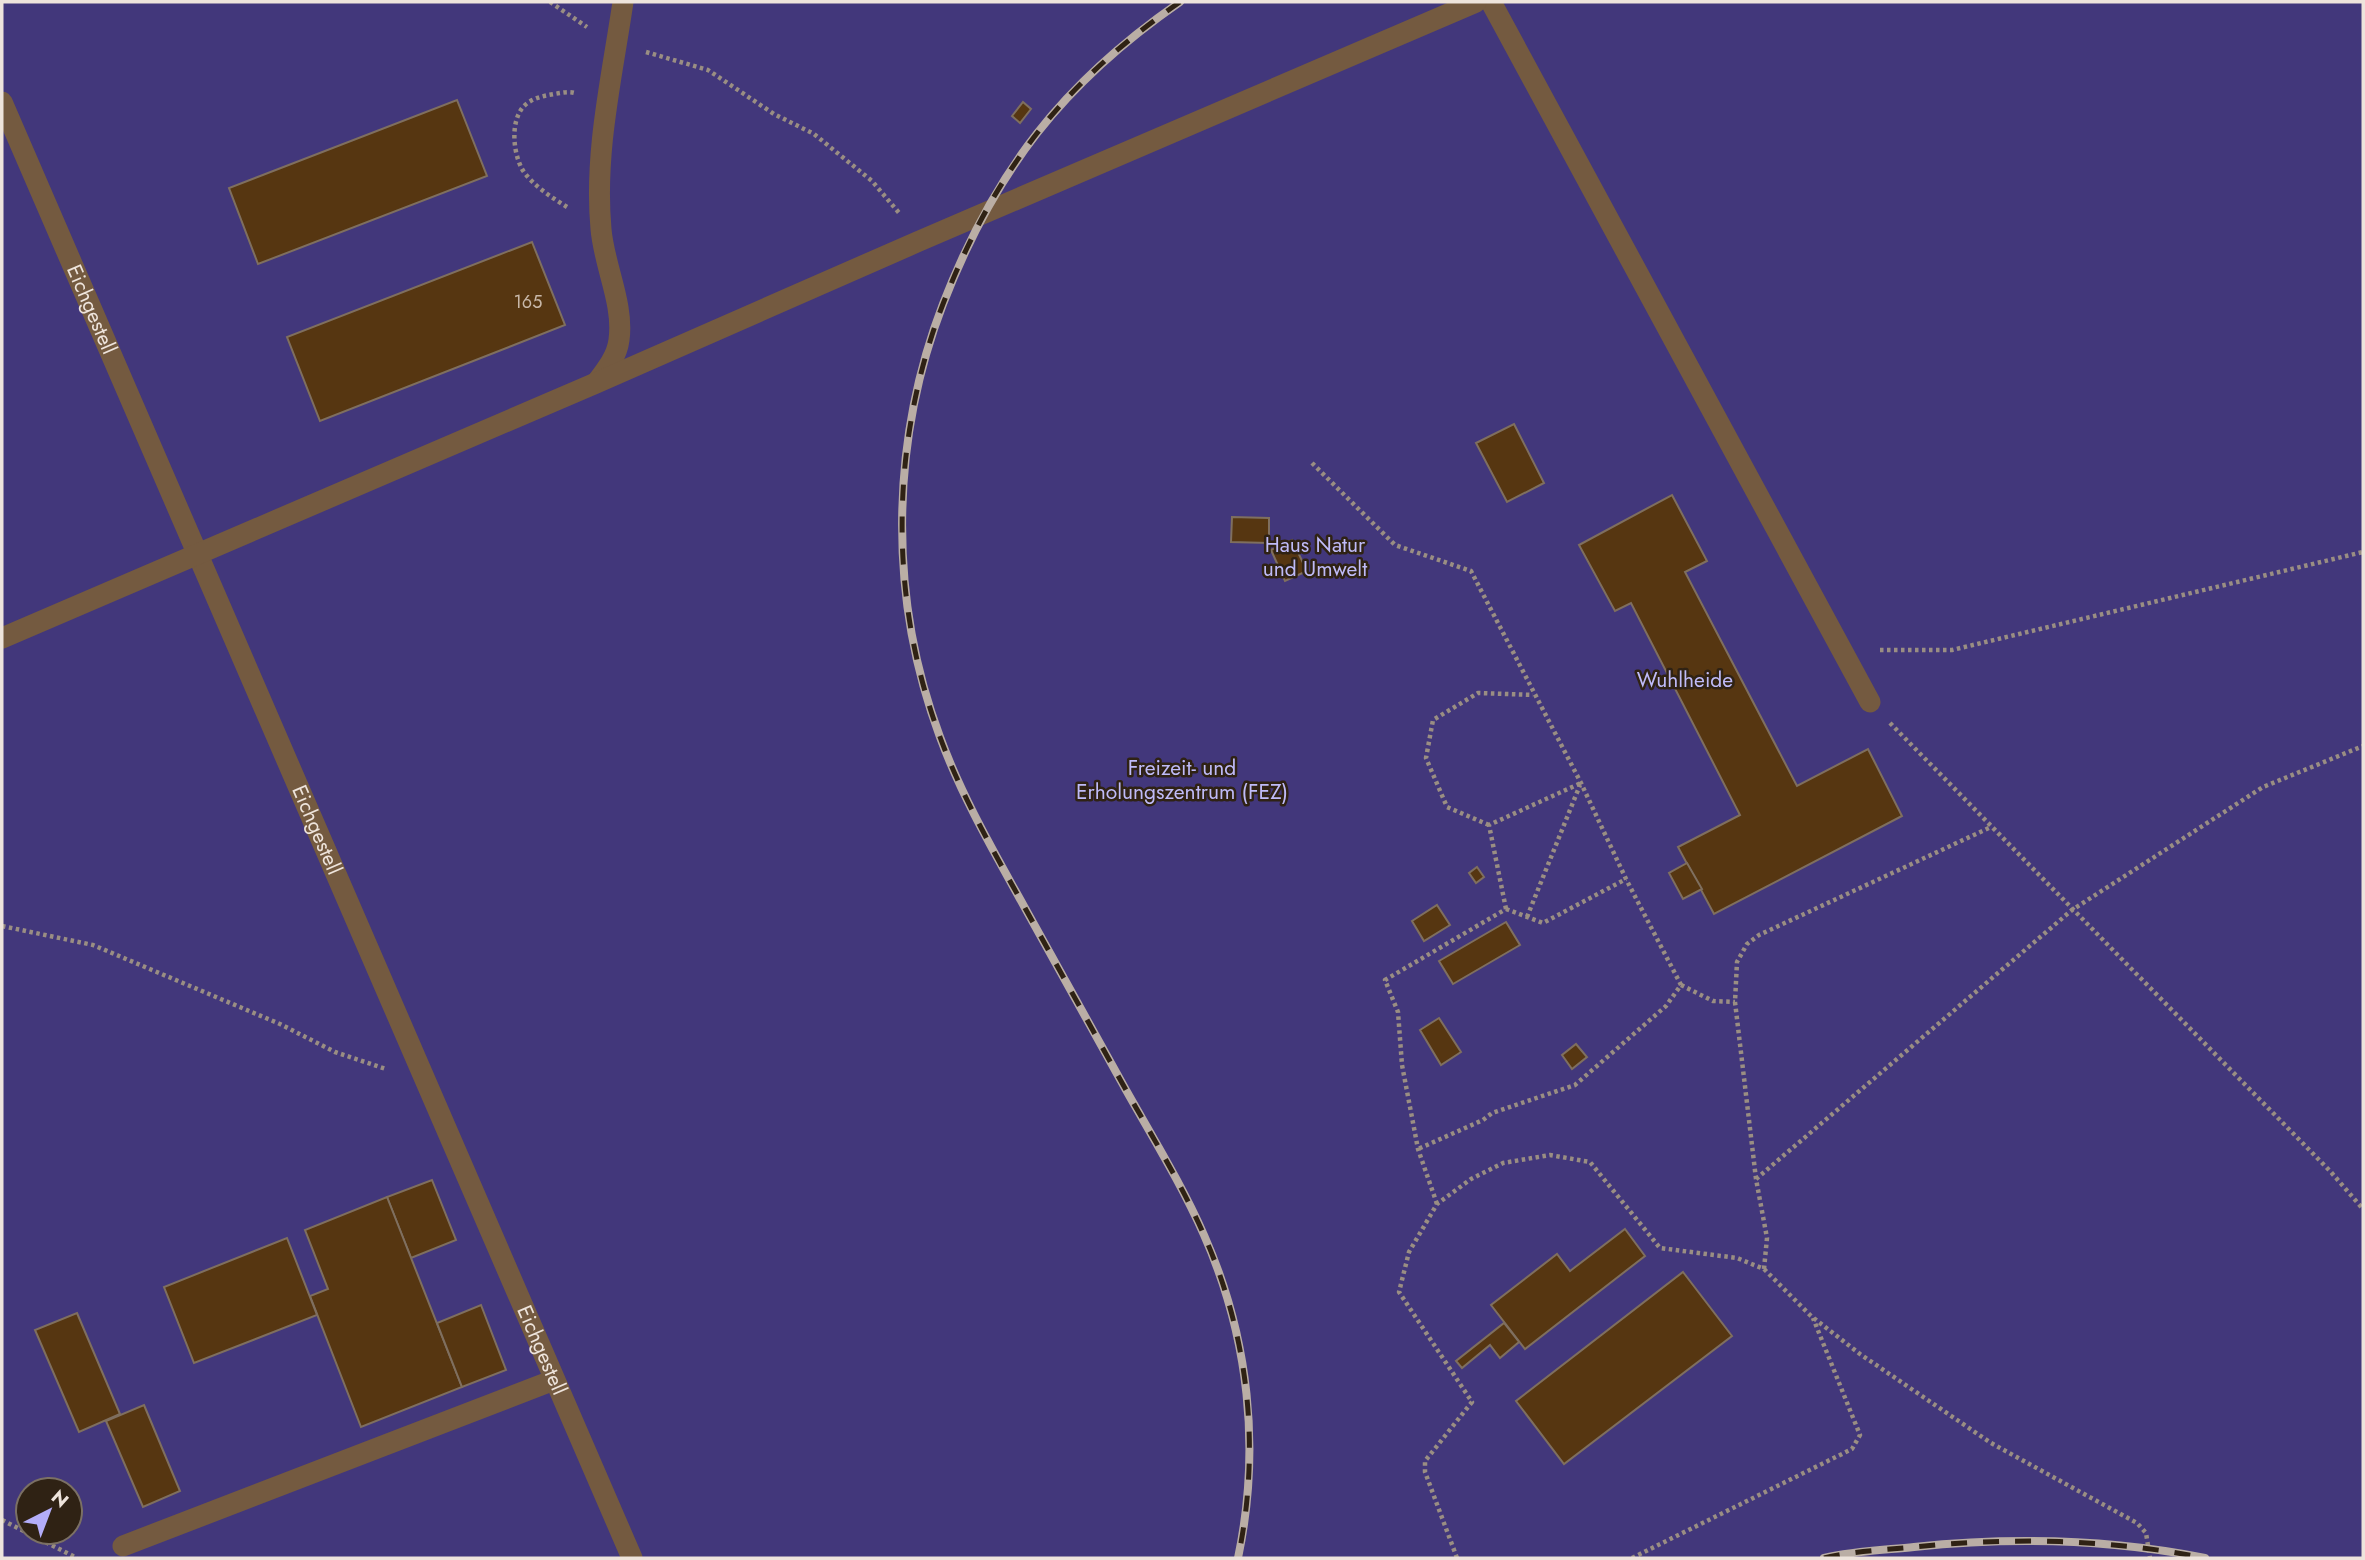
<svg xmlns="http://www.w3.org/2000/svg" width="2365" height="1560" font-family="Jost,sans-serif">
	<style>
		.green { fill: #42377b; fill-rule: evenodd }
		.building { fill: #563611; stroke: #7f6f5f; stroke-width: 2 }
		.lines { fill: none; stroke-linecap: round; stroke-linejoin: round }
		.path { stroke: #9a8e83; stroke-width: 4.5; stroke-dasharray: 3.5 3.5; stroke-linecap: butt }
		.minor { stroke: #745a40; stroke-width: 21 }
		.rail-casing { stroke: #baaea5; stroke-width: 8 }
		.rail { stroke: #2f2214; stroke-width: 5; stroke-dasharray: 16; stroke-linecap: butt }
		.labels { text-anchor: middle; stroke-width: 5; stroke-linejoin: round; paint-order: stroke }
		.number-label { font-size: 18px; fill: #c8b8a9 }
		.street-label { font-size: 21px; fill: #eee4dc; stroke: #2f2214 }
		.park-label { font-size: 21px; fill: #bfbbf8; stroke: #2f2214 }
	</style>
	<rect width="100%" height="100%" fill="#3a2b1e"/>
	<!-- green -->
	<path class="green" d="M2,2H2363V1558H2ZM28,1490H70V1532H28Z"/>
	<!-- building -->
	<g class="building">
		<polygon points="457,100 487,176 258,264 229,188"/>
		<polygon points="1023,102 1031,109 1020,123 1012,116"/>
		<polygon points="532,242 565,325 320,421 287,337"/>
		<polygon points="1514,424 1544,483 1507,502 1476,443"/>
		<polygon points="1672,495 1707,561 1685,572 1797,786 1868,749 1902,816 1714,914 1678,847 1740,815 1631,603 1615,611 1579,545"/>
		<polygon points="1232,517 1269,518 1269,543 1231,542"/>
		<polygon points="1292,540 1307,571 1285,581 1271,550"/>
		<polygon points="1687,863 1702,889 1683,899 1669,873"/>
		<polygon points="1477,867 1484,877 1476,883 1469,873"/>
		<polygon points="1437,905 1450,925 1424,941 1412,921"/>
		<polygon points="1506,922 1520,945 1453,984 1439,961"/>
		<polygon points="1439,1018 1461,1052 1441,1065 1420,1030"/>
		<polygon points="1576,1044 1587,1057 1572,1069 1562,1055"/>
		<polygon points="432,1180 456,1240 411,1258 387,1197"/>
		<polygon points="387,1197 462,1387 361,1427 310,1296 328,1289 305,1230"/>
		<polygon points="1625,1229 1645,1256 1525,1349 1491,1305 1557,1254 1570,1271"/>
		<polygon points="287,1238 317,1315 194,1363 164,1287"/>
		<polygon points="1683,1272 1732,1336 1564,1464 1516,1401"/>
		<polygon points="481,1305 506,1370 462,1387 437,1323"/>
		<polygon points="77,1313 120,1414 79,1432 35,1330"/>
		<polygon points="1504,1323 1519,1342 1500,1358 1490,1345 1462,1368 1456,1361"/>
		<polygon points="144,1405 180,1491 143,1507 106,1421"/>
	</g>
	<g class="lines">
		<!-- path -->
		<g class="path">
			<polyline points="550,2 587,27"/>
			<polyline points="646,52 708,70 774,114 814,134 872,181 900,214"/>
			<path d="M567,207C551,197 532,185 522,169C513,152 510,121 524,106C532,98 543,96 554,94C561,93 568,91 575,93"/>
			<polyline points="1312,463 1395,545 1471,571 1581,783 1626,879 1681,985 1666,1006 1575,1085 1492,1113 1483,1120 1418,1149"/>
			<polyline points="1880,650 1952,650 2363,552"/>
			<polyline points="1890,723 2330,1171 2363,1209"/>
			<polyline points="1489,825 1447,807 1426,758 1433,720 1478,693 1533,695"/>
			<polyline points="1506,909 1489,825 1581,783"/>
			<polyline points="1506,909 1543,923 1626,879"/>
			<polyline points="1527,917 1580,785"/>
			<polyline points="2,926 93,945 280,1024 335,1052 386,1069"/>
			<polyline points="1681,985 1713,1001 1735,1002"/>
			<polyline points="1756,1179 2072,910 2263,787 2363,746"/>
			<polyline points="1437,1204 1418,1149 1402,1065 1398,1012 1385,980 1506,909"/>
			<polyline points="1764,1269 1767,1238 1756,1179 1735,1002 1737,962 1747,944 1759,935 1991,827"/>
			<polyline points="2,1520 77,1558"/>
			<polyline points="1457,1558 1425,1472 1425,1461 1472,1402 1399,1292 1409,1252 1437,1204 1471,1179 1503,1163 1550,1155 1590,1162 1660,1248 1737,1258 1764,1269 1811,1316 1860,1354 1991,1443 2137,1523 2146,1533 2150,1558"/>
			<polyline points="1632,1558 1852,1449 1860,1435 1813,1318"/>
		</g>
		<!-- minor -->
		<g class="minor">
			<polyline points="1491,2 1870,702"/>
			<path id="s1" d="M2,102L632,1558"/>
			<path d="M597,382C607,369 617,356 619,340C624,303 604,266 601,229C594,153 612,77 623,2"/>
			<polyline points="2,638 596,383 917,242 1476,2"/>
			<polyline points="123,1546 554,1380"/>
		</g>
		<!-- rail casing -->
		<g class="rail-casing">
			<g id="rail">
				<path d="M1180,2C1063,83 995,170 943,304C890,442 888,598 940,737C962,797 994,852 1025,908C1059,969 1092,1029 1126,1090C1153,1138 1182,1185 1204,1235C1249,1337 1261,1449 1238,1558"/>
				<path d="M1824,1558C1853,1551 1884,1550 1914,1547C2011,1537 2109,1539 2205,1558"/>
			</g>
		</g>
		<!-- rail -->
		<use href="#rail" class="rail"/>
	</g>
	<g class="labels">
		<!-- number labels -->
		<g class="number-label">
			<text x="528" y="308">165</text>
		</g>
		<!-- street labels -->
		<g class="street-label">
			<text dy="7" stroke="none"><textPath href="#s1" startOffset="226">Eichgestell</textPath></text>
			<text dy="7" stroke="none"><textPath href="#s1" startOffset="793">Eichgestell</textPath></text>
			<text dy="7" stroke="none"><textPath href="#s1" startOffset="1360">Eichgestell</textPath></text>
		</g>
		<!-- park labels -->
		<g class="park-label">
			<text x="1315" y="552">Haus Natur<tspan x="1315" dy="24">und Umwelt</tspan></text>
			<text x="1685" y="687">Wuhlheide</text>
			<text x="1182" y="775">Freizeit- und<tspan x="1182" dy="24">Erholungszentrum (FEZ)</tspan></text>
		</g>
	</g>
	<!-- border -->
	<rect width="2365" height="1560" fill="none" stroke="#eee4dc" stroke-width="7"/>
	<!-- north arrow -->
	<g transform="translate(49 1511) rotate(42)"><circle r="33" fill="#2f2214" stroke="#7b7064" stroke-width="2"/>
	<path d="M0-5L12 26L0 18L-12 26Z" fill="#b3adf9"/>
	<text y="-10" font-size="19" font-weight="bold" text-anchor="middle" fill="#eee4dc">N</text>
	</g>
</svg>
